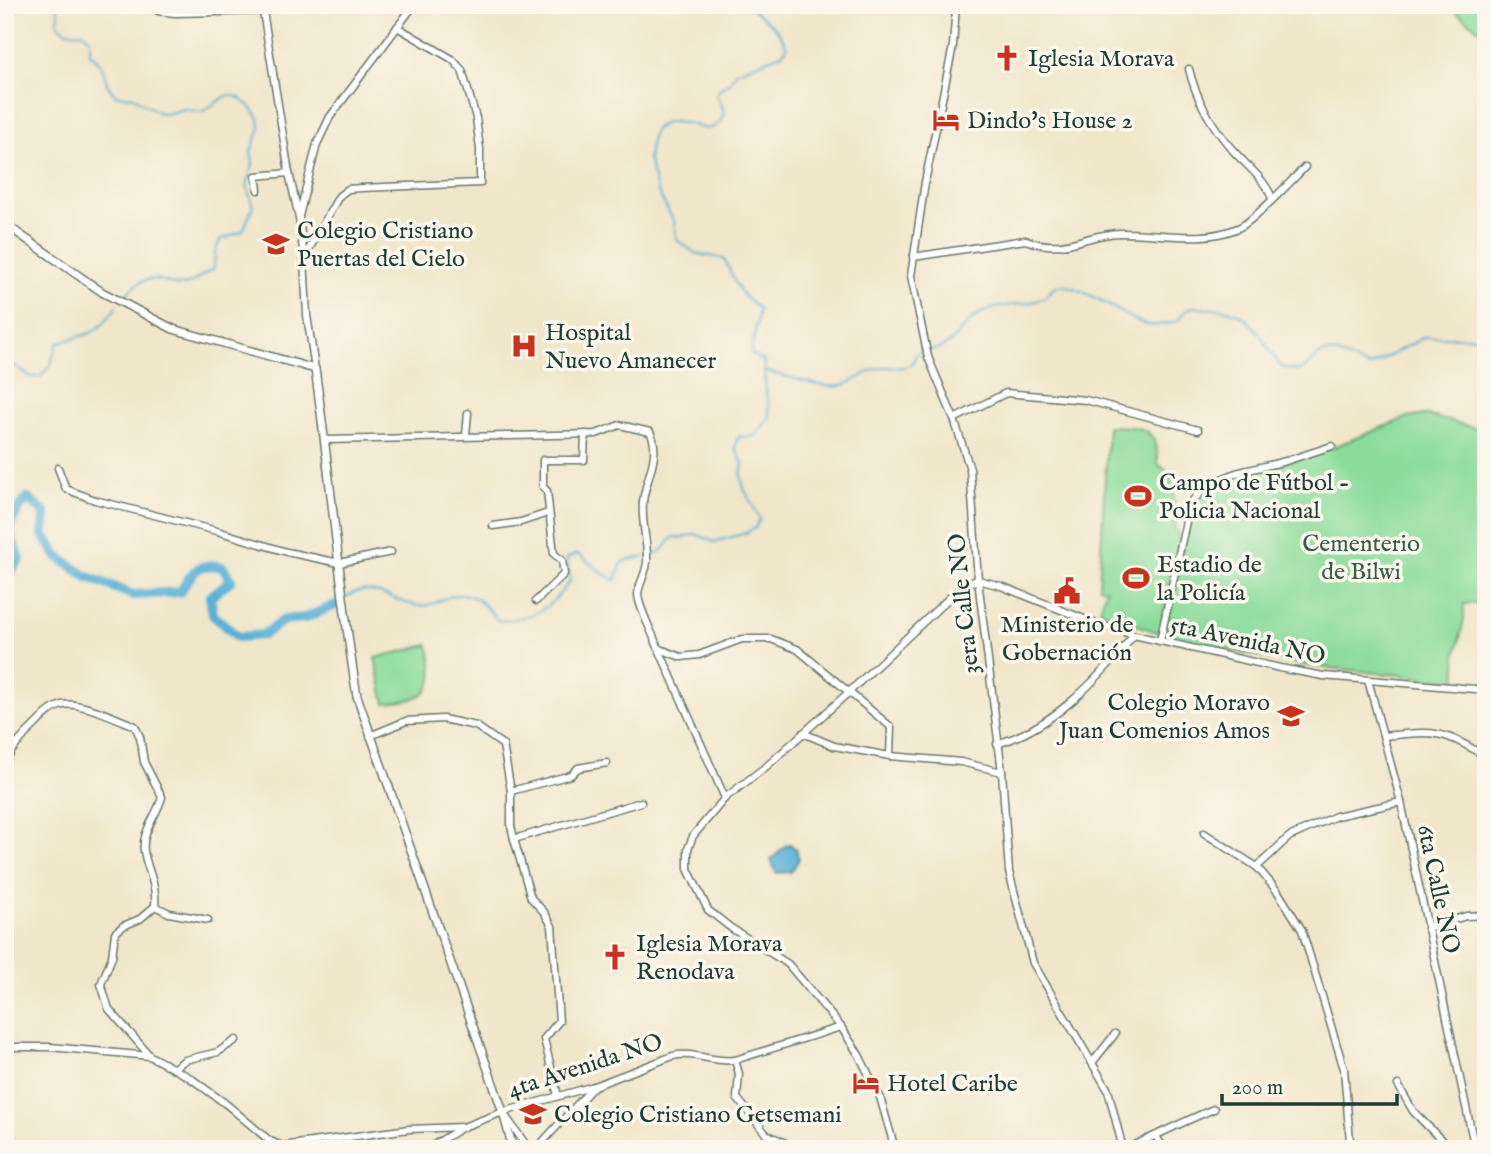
<svg xmlns="http://www.w3.org/2000/svg" width="1491" height="1154" font-family="'IM FELL English',serif">
	<style>
		.green { fill: #8bdc9b; stroke: #558c68; stroke-width: 2 }
		.water { fill: #59b0d6; stroke: #3c7685; stroke-width: 2 }
		.lines { fill: none; stroke-linecap: round; stroke-linejoin: round }
		.stream { stroke: #59b0d6; stroke-width: 2 }
		.river { stroke: #59b0d6; stroke-width: 10 }
		.minor-casing { stroke: #687868; stroke-width: 9 }
		.major-casing { stroke: #687868; stroke-width: 10 }
		.minor { stroke: #fff; stroke-width: 6 }
		.major { stroke: #fff; stroke-width: 7 }
		.labels { text-anchor: middle; stroke-width: 7; stroke-linejoin: round; paint-order: stroke }
		.poi-label { font-size: 24px; fill: #1f3d34; stroke: #fbf7ec; text-anchor: start }
		.park-label { font-size: 24px; fill: #355d49; stroke: #fbf7ec }
		.street-label { font-size: 24px; fill: #1f3d34; stroke: #fbf7ec }
	</style>
	<rect width="100%" height="100%" fill="#fbf7ec"/>
	<filter id="ink" filterUnits="userSpaceOnUse"><feTurbulence type="fractalNoise" baseFrequency=".0143" numOctaves="2"/><feDisplacementMap in="SourceGraphic" scale="14" xChannelSelector="R" yChannelSelector="G"/><feConvolveMatrix kernelMatrix="1 2 1 2 8 2 1 2 1" color-interpolation-filters="sRGB"/></filter>
	<filter id="wash" filterUnits="userSpaceOnUse"><feTurbulence type="fractalNoise" baseFrequency=".00686" numOctaves="4" result="noise"/><feDisplacementMap in="SourceGraphic" scale="28" xChannelSelector="R" yChannelSelector="G"/><feGaussianBlur stdDeviation="1.57" result="paint"/><feColorMatrix in="noise" values="0 0 0 0 0 0 0 0 0 0 0 0 0 0 0 0 0 1.4 0 .05"/><feComposite in="paint" operator="in"/></filter>
	<g filter="url(#wash)">
		<rect width="100%" height="100%" fill="#f0e6ca"/>
		<!-- green -->
		<g class="green">
			<polygon points="1447,5 1486,5 1486,35"/>
			<polygon points="1426,415 1486,431 1486,602 1464,604 1464,619 1456,656 1457,681 1310,666 1164,638 1193,504 1212,488 1237,476 1331,448 1406,418"/>
			<path d="M1108,426C1140,427 1158,425 1158,464L1172,474L1176,531L1180,542L1159,633L1100,611L1106,589L1099,587Z"/>
			<path d="M428,645C440,688 430,700 385,703L375,658Z"/>
		</g>
		<!-- water -->
		<polygon class="water" points="790,844 796,849 799,859 791,872 776,873 771,860 785,846"/>
		<g class="lines">
			<!-- stream -->
			<g class="stream">
				<path d="M57,5L59,17L57,21C63,32 70,33 82,32L90,39V53C94,57 100,61 102,67C108,81 103,81 115,95L134,97L157,112L167,114L183,109L202,112L228,95L238,97L250,106L259,118L260,128L251,151L253,164L247,185L253,207L243,231L220,240L215,252L214,269C203,273 196,282 185,285C179,287 175,285 169,283C148,274 136,282 122,299"/>
				<path d="M929,350C954,350 960,325 979,314C1000,302 1025,308 1045,297C1050,294 1051,288 1057,286C1076,281 1124,317 1144,324C1154,328 1166,323 1176,322C1180,319 1183,313 1187,310C1195,304 1200,309 1208,309C1250,304 1261,339 1281,367L1300,371C1308,367 1311,361 1318,356C1332,346 1354,362 1369,367L1424,337H1480L1486,333"/>
				<polyline points="5,359 31,377 40,377 50,366 58,343 91,333 103,324 117,306"/>
				<path d="M766,372C786,375 821,389 840,386C855,384 866,370 880,368C893,365 911,374 916,355L923,350"/>
				<path d="M650,556L662,551L673,537L682,538L696,534L714,542L746,533L755,528L760,519L744,489L741,475L743,463L735,448L738,437L755,436L770,417L765,385L764,361L751,354L759,309C736,293 736,282 724,259L695,253L677,240L674,222L658,192L650,166L648,158L652,135L656,128L667,122L686,123L707,129L714,127L720,122L724,114L722,105L716,96L720,89L730,82L736,72L781,54L787,48C777,22 764,21 747,5"/>
				<path d="M347,597C372,579 398,606 422,606C437,606 455,587 475,598C484,603 492,614 499,621C535,618 549,610 570,581L567,558L578,554C591,563 601,575 616,580L621,564L627,560L645,557"/>
			</g>
			<!-- river -->
			<path class="river" d="M5,570L10,571L20,559C7,527 5,527 27,498L45,513L43,534L57,556L86,576L133,595L180,592C193,572 197,561 223,567L231,580L210,597L213,615L238,637L263,635L284,620L305,618L338,604"/>
		</g>
	</g>
	<g filter="url(#ink)">
		<g class="lines">
			<!-- minor casing -->
			<g class="minor-casing">
				<g id="minor">
					<polyline points="148,5 158,11 175,13 262,11"/>
					<polyline points="262,5 289,173 299,218 304,258 307,315 315,369"/>
					<polyline points="956,5 953,46 925,182 911,276 928,357 954,419 970,469 978,580 1002,772 1009,872 1033,963 1108,1090 1123,1149"/>
					<path d="M1189,69C1196,99 1210,123 1230,147C1245,165 1263,176 1272,198"/>
					<polyline points="258,190 256,176 289,173"/>
					<polyline points="299,216 317,144 330,117 414,5"/>
					<path d="M913,257L1025,240C1069,255 1082,234 1120,233C1159,232 1201,244 1238,228C1252,223 1292,180 1305,167"/>
					<polyline points="304,258 339,196 348,189 361,188 480,183 480,149 476,118 462,70 452,59 397,27"/>
					<polyline points="954,419 1006,393 1086,400 1198,430"/>
					<polyline points="466,435 468,413"/>
					<path d="M326,440L596,434L620,425L650,432C662,454 645,479 643,502C641,522 648,542 647,562C646,574 639,583 638,594C638,602 643,612 646,620L725,798"/>
					<polyline points="58,468 66,489 95,500 217,531 287,552 339,563 391,552"/>
					<polyline points="493,526 521,522 548,513"/>
					<polyline points="536,601 564,574 562,560 554,554 547,491 543,487 543,460 584,460 585,434"/>
					<polyline points="1160,641 1190,503 1210,484 1236,473 1286,461 1332,446"/>
					<polyline points="660,649 681,657 699,655 742,639 771,639 797,649 891,727 890,756"/>
					<polyline points="1368,680 1401,802 1475,1149"/>
					<polyline points="803,733 834,746 890,756 961,762 1002,772"/>
					<polyline points="370,736 406,721 443,719 476,726 503,745 511,791 511,826 514,839 531,898 544,912 552,926 559,1021 544,1039 558,1096"/>
					<path d="M1384,736C1433,731 1443,729 1486,757"/>
					<path d="M997,744C1053,728 1098,679 1134,635"/>
					<path d="M5,763C12,748 24,735 36,724C43,717 51,708 62,705C80,701 118,719 135,726L140,737L144,762L162,797C158,814 141,832 144,851C147,870 157,884 155,906"/>
					<polyline points="511,791 571,775 578,768 607,763"/>
					<polyline points="1204,833 1257,867"/>
					<polyline points="514,839 641,802"/>
					<polyline points="1427,928 1466,916 1486,915"/>
					<polyline points="5,1047 50,1047 150,1056 189,1077 226,1104 270,1141 282,1146 409,1129 463,1127"/>
					<polyline points="150,1056 109,1009 101,984 112,957 115,933 123,926 140,919 155,906 169,913 208,920"/>
					<polyline points="735,1060 739,1074 737,1098 766,1134 772,1149"/>
					<polyline points="1092,1063 1115,1034"/>
					<polyline points="174,1068 185,1060 218,1052 236,1040"/>
					<polyline points="1398,1085 1413,1111 1450,1149"/>
					<polyline points="504,1114 529,1149"/>
					<polyline points="5,1134 6,1139 15,1149"/>
					<polyline points="766,1134 799,1149"/>
					<polyline points="1156,1136 1164,1149"/>
					<path d="M427,1149L463,1127L503,1112L594,1086L673,1056C693,1051 714,1063 735,1060L841,1027"/>
					<polyline points="536,1149 594,1086"/>
					<polyline points="895,1149 880,1097 859,1055 841,1027 788,964 731,928 708,910 688,869 688,849 693,836 725,798 768,765 849,692 964,584 978,580 1001,586 1094,623 1134,635 1280,668 1323,676 1486,690"/>
					<path d="M1126,1149C1156,1136 1184,1121 1214,1109"/>
					<polyline points="1354,1149 1350,1141 1344,1069 1302,930 1278,892 1257,867 1289,837 1336,816 1401,802"/>
				</g>
			</g>
			<!-- major casing -->
			<g class="major-casing">
				<path id="major" d="M5,224L102,292L173,329L315,369C331,478 339,588 357,696L503,1112L513,1149"/>
			</g>
			<!-- minor -->
			<use href="#minor" class="minor"/>
			<!-- major -->
			<use href="#major" class="major"/>
		</g>
	</g>
	<!-- icons -->
	<defs>
		<g id="church-bare" transform="scale(2.1)"><path d="M-1.2-6h2.4v3.5h3.3v2.4h-3.3V6h-2.4V-.1h-3.3v-2.4h3.3Z" fill="#c8321e" stroke="#fbf7ec" stroke-width="2.5" paint-order="stroke"/></g>
		<g id="hotel-bare" transform="scale(2.1)"><path d="M-6-4.5h1.5V1H6V5H4.5V3h-9V5H-6ZM-4 0a1.8 1.8 0 1 1 3.6 0ZM.5 0V-2.5h3Q6-2.5 6 0Z" fill="#c8321e" stroke="#fbf7ec" stroke-width="2.5" paint-order="stroke"/></g>
		<g id="school-bare" transform="scale(2.1)"><path d="M0-5L7-2L0 1L-7-2ZM-4 1L0 2.5L4 1V4Q0 6-4 4Z" fill="#c8321e" stroke="#fbf7ec" stroke-width="2.5" paint-order="stroke"/></g>
		<g id="hospital-bare" transform="scale(2.1)"><path d="M-5-5h3v3.5h4V-5h3V5h-3V1.5h-4V5h-3Z" fill="#c8321e" stroke="#fbf7ec" stroke-width="2.5" paint-order="stroke"/></g>
		<g id="stadium-bare" transform="scale(2.1)"><path d="M0-5a6.5 5 0 1 0 0 10a6.5 5 0 1 0 0-10ZM-3.5-1.8h7v3.6h-7Z" fill="#c8321e" stroke="#fbf7ec" stroke-width="2.5" paint-order="stroke"/></g>
		<g id="civic-bare" transform="scale(2.1)"><path d="M-.6-6.5H3V-4.5H.6V-3L4-1V1h2V6H-6V1h2V-1L-.6-3ZM-1.2 2.5V6h2.4V2.5Z" fill="#c8321e" stroke="#fbf7ec" stroke-width="2.5" paint-order="stroke"/></g>
	</defs>
	<g fill-rule="evenodd">
		<use href="#church-bare" x="1007" y="58"/>
		<use href="#hotel-bare" x="946" y="120"/>
		<use href="#school-bare" x="276" y="244"/>
		<use href="#hospital-bare" x="524" y="346"/>
		<use href="#stadium-bare" x="1138" y="496"/>
		<use href="#stadium-bare" x="1136" y="578"/>
		<use href="#civic-bare" x="1067" y="591"/>
		<use href="#school-bare" x="1291" y="716"/>
		<use href="#church-bare" x="615" y="957"/>
		<use href="#hotel-bare" x="866" y="1083"/>
		<use href="#school-bare" x="533" y="1114"/>
	</g>
	<g class="labels">
		<!-- poi labels -->
		<g class="poi-label">
			<text x="1028" y="66">Iglesia Morava</text>
			<text x="967" y="128">Dindo's House 2</text>
			<text x="297" y="238">Colegio Cristiano<tspan x="297" dy="28">Puertas del Cielo</tspan></text>
			<text x="545" y="340">Hospital<tspan x="545" dy="28">Nuevo Amanecer</tspan></text>
			<text x="1159" y="490">Campo de Fútbol -<tspan x="1159" dy="28">Policia Nacional</tspan></text>
			<text x="1157" y="572">Estadio de<tspan x="1157" dy="28">la Policía</tspan></text>
			<text x="1067" y="632" text-anchor="middle">Ministerio de<tspan x="1067" dy="28">Gobernación</tspan></text>
			<text x="1270" y="710" text-anchor="end">Colegio Moravo<tspan x="1270" dy="28">Juan Comenios Amos</tspan></text>
			<text x="636" y="951">Iglesia Morava<tspan x="636" dy="28">Renodava</tspan></text>
			<text x="887" y="1091">Hotel Caribe</text>
			<text x="554" y="1122">Colegio Cristiano Getsemani</text>
		</g>
		<!-- park labels -->
		<g class="park-label">
			<text x="1361" y="551">Cementerio<tspan x="1361" dy="28">de Bilwi</tspan></text>
		</g>
		<!-- street labels -->
		<g class="street-label">
			<text transform="translate(963 604) rotate(-96)" y="8">3era Calle NO</text>
			<text transform="translate(1248 640) rotate(12)" y="8">5ta Avenida NO</text>
			<text transform="translate(1439 889) rotate(78)" y="8">6ta Calle NO</text>
			<text transform="translate(585 1065) rotate(-18)" y="8">4ta Avenida NO</text>
		</g>
	</g>
	<!-- margin -->
	<rect width="1491" height="1154" fill="none" stroke="#fbf7ec" stroke-width="28"/>
	<!-- scale -->
	<path d="M1222 1094v10h175v-10" fill="none" stroke="#1f3d34" stroke-width="3.5"/>
	<text x="1232" y="1094" font-size="21" fill="#1f3d34" stroke="#fbf7ec" stroke-width="5" paint-order="stroke">200 m</text>
</svg>
